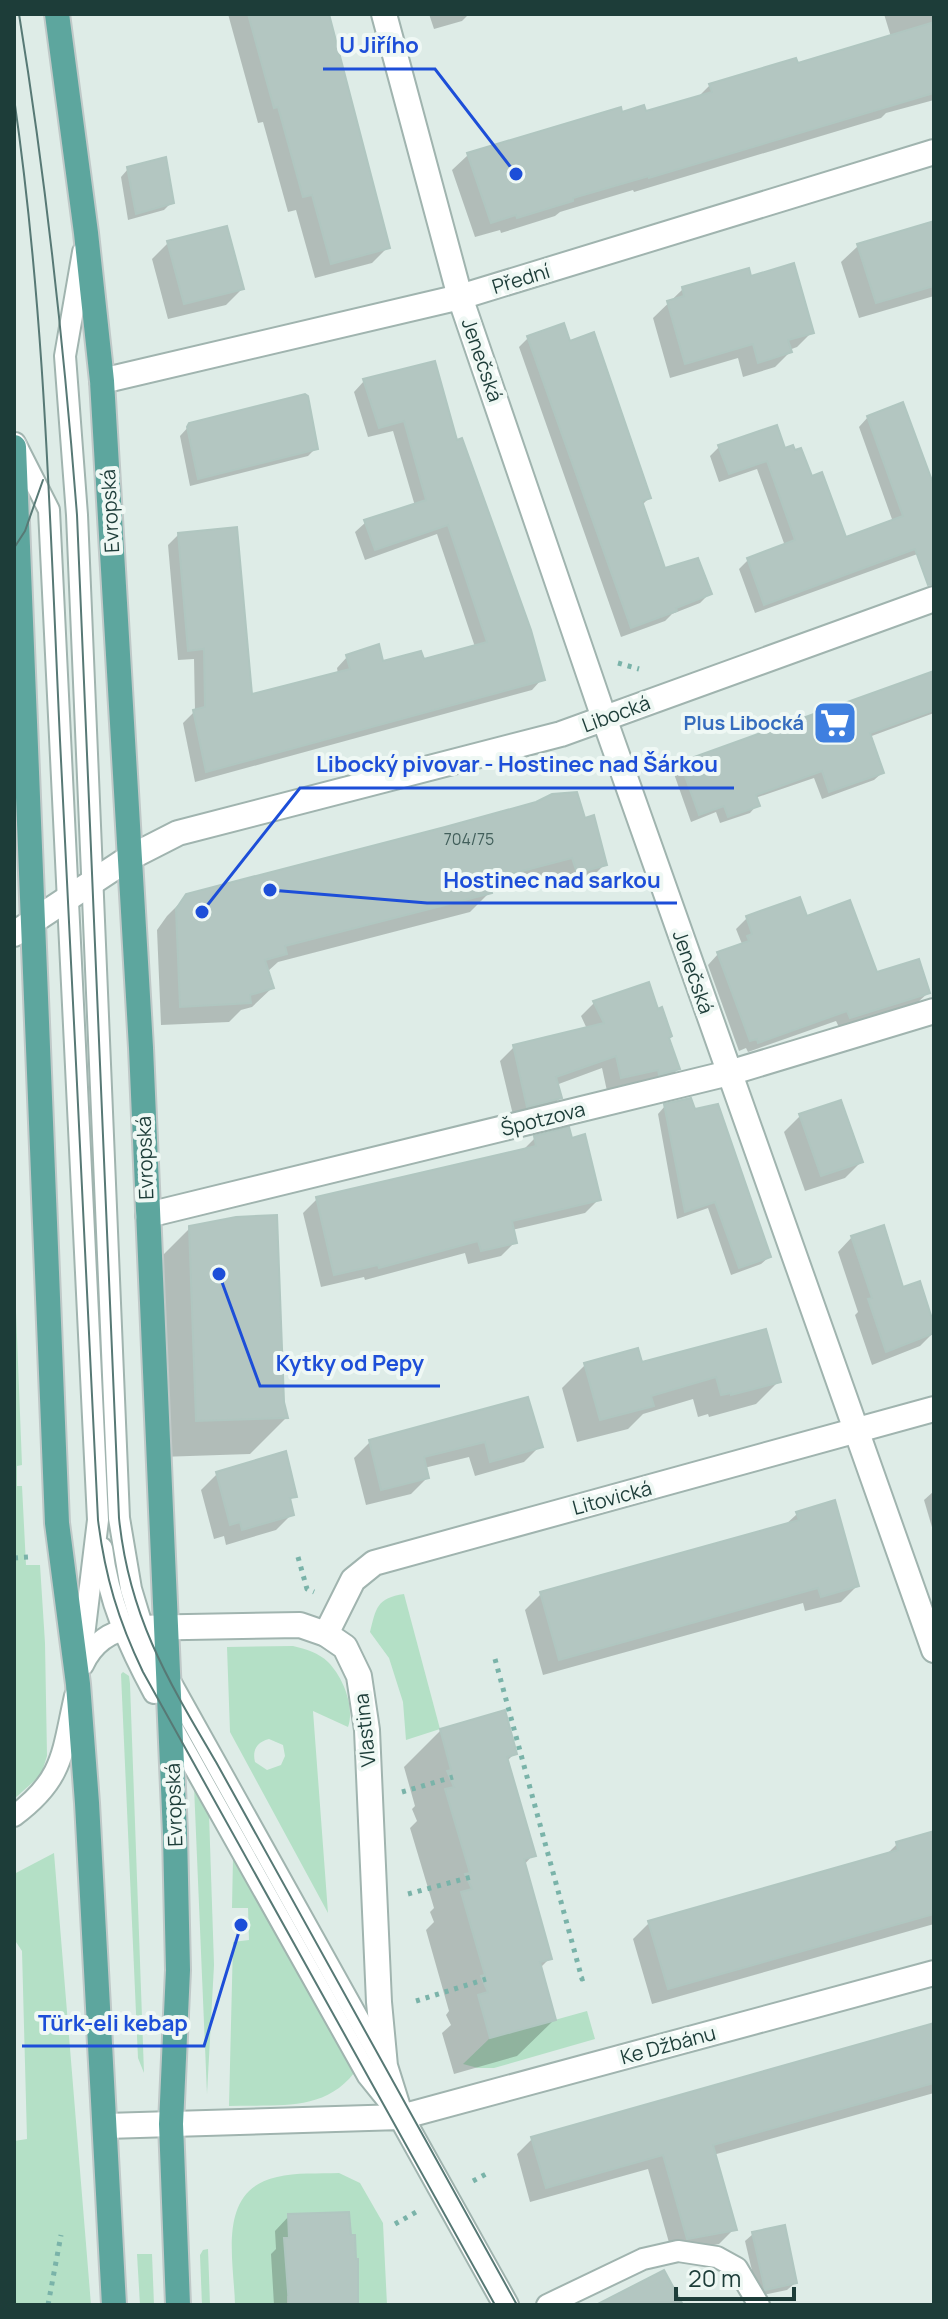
<svg xmlns="http://www.w3.org/2000/svg" width="948" height="2319" font-family="Manrope,sans-serif">
	<style>
		.green { fill: #b4e0c6; fill-rule: evenodd }
		.shadow { fill: #0003 }
		.building { fill: #b3c6c1; stroke: #b0c6c0; stroke-width: 2 }
		.lines { fill: none; stroke-linecap: round; stroke-linejoin: round }
		.service-casing { stroke: #a0b4af; stroke-width: 24 }
		.minor-casing { stroke: #a0b4af; stroke-width: 28 }
		.tertiary-casing { stroke: #a0b4af; stroke-width: 28 }
		.primary-casing { stroke: #c0c9c8; stroke-width: 28 }
		.path { stroke: #7ab3a9; stroke-width: 5; stroke-dasharray: 4 6; stroke-linecap: butt }
		.service { stroke: #fff; stroke-width: 20 }
		.minor { stroke: #fff; stroke-width: 24 }
		.tertiary { stroke: #fff; stroke-width: 24 }
		.primary { stroke: #5da69e; stroke-width: 24 }
		.tram { stroke: #577975; stroke-width: 2 }
		.labels { text-anchor: middle; stroke-width: 8; stroke-linejoin: round; paint-order: stroke }
		.number-label { font-size: 16px; fill: #425f5b }
		.street-label { font-size: 20px; fill: #1d3d39; stroke: #eff8f4 }
		.shop-label { font-size: 20px; font-weight: bold; fill: #366cbe; stroke: #eff8f4; text-anchor: end }
		.leader { fill: none; stroke: #1d4ed8; stroke-width: 3 }
		.callout-dot { fill: #1d4ed8; stroke: #eff8f4; stroke-width: 3 }
		.callout-label { font-size: 22px; text-anchor: middle; font-weight: bold; fill: #1d4ed8; stroke: #eff8f4; stroke-width: 8; stroke-linejoin: round; paint-order: stroke }
	</style>
	<rect width="100%" height="100%" fill="#deece7"/>
	<!-- green -->
	<g class="green">
		<polygon points="14,1312 16,1312 22,1465 17,1466 17,1486 22,1486 26,1565 40,1565 45,1643 47,1756 41,1775 14,1799"/>
		<path d="M404,1594L440,1729L406,1740L403,1702L389,1658L370,1632C376,1608 377,1598 404,1594Z"/>
		<path d="M293,1646C306,1649 319,1653 328,1662C343,1677 355,1707 348,1727L313,1711L328,1913L230,1732L227,1647ZM269,1739L283,1745L285,1756L281,1765L267,1770L255,1762C252,1750 257,1742 269,1739Z"/>
		<polygon points="123,1672 129,1676 130,1684 144,2073 138,2058 121,1674"/>
		<polygon points="194,1786 209,1814 214,1965 207,2094"/>
		<polygon points="54,1853 91,2305 14,2305 14,2141 27,2139 22,1951 14,1939 14,1874"/>
		<path d="M233,1857L354,2073C323,2113 275,2104 229,2106L233,1942L249,1940L248,1908H232Z"/>
		<polygon points="587,2011 595,2039 494,2068 478,2068 463,2064 490,2038"/>
		<path d="M339,2173L360,2183L383,2223L387,2305H358V2260L356,2259L355,2235H351L349,2212L288,2215L289,2238H284L290,2296H287V2305H235C234,2259 216,2190 277,2177C296,2172 319,2174 339,2173Z"/>
		<polygon points="208,2249 210,2305 202,2305 200,2255 203,2250"/>
		<polygon points="137,2254 152,2254 154,2305 140,2305"/>
	</g>
	<!-- shadow -->
	<g class="shadow">
		<polygon points="228,14 326,14 347,82 345,84 388,247 372,263 315,278 296,210 288,212 263,122 258,123"/>
		<polygon points="429,14 469,14 462,21 434,29"/>
		<polygon points="884,14 934,14 934,100 886,113 881,118 634,192 633,190 560,212 555,216 501,233 500,230 475,237 452,170 468,155 621,115 645,113 697,98 710,85 796,65 891,37"/>
		<polygon points="128,169 172,202 164,210 128,220 121,177"/>
		<polygon points="934,223 934,296 859,318 841,262 858,246"/>
		<polygon points="168,243 242,289 226,305 168,319 152,259"/>
		<polygon points="750,278 812,332 797,347 789,350 790,352 775,367 743,377 738,358 670,378 653,318 683,289"/>
		<polygon points="528,338 569,343 649,498 642,505 664,571 710,593 700,603 672,614 665,621 621,637 519,347"/>
		<polygon points="364,381 456,443 542,679 532,690 195,782 183,723 195,711 194,659 178,660 168,545 178,535 250,696 338,674 337,668 347,657 382,664 422,661 475,647 437,534 365,560 355,532 366,522 415,506 393,431 368,437 354,392"/>
		<polygon points="868,417 932,485 934,484 934,548 755,613 739,569 749,559 785,546 757,469 719,482 710,456 719,447 784,450 810,478 844,540 893,522 859,427"/>
		<polygon points="190,425 316,448 308,456 190,486 180,436"/>
		<polygon points="934,673 934,713 869,737 882,773 874,780 822,799 814,778 755,798 757,805 750,813 720,823 716,812 691,822 673,771 681,763"/>
		<polygon points="583,820 604,865 585,884 557,891 553,876 489,893 470,912 278,962 267,972 272,988 252,1007 241,1010 229,1022 161,1025 157,930 167,916 187,896"/>
		<polygon points="747,918 806,919 876,975 928,993 917,1003 839,1027 836,1021 748,1052 746,1048 739,1051 708,965 718,954 742,944 736,929"/>
		<polygon points="594,1003 667,1039 678,1069 665,1082 607,1091 602,1068 556,1085 560,1098 546,1111 514,1119 500,1061 514,1047 587,1029 581,1016"/>
		<polygon points="665,1106 769,1257 761,1264 731,1275 708,1208 677,1219 658,1114"/>
		<polygon points="800,1116 861,1162 845,1178 805,1191 784,1132"/>
		<polygon points="535,1138 599,1199 585,1213 512,1230 514,1243 501,1256 468,1264 465,1253 365,1280 364,1277 321,1287 303,1213 317,1199 521,1152"/>
		<polygon points="190,1228 282,1402 286,1418 250,1454 160,1457 153,1265"/>
		<polygon points="852,1237 902,1290 934,1332 920,1346 872,1365 855,1315 858,1312 838,1252"/>
		<polygon points="585,1365 640,1365 779,1381 756,1404 709,1417 708,1414 698,1417 693,1399 643,1414 628,1429 577,1442 562,1388"/>
		<polygon points="527,1400 540,1446 524,1462 475,1476 469,1457 424,1468 427,1478 411,1494 366,1505 354,1458 370,1442"/>
		<polygon points="217,1474 294,1496 288,1502 292,1514 276,1530 226,1545 224,1536 214,1539 201,1490"/>
		<polygon points="934,1491 934,1534 924,1500"/>
		<polygon points="797,1514 857,1586 841,1602 805,1611 803,1603 543,1675 525,1610 541,1594 784,1526"/>
		<polygon points="441,1730 515,1753 506,1762 533,1855 523,1866 550,1958 539,1969 554,2020 517,2056 454,2074 442,2033 451,2025 446,2015 449,2011 426,1930 434,1922 430,1912 434,1908 410,1828 417,1821 412,1809 415,1806 404,1767"/>
		<polygon points="934,1833 934,1924 652,2004 633,1939 649,1923 885,1856 897,1844"/>
		<polygon points="934,2025 934,2093 713,2155 734,2229 719,2244 672,2253 648,2169 530,2202 517,2154 532,2139"/>
		<polygon points="289,2216 356,2261 358,2305 274,2305 271,2254 276,2249 275,2231"/>
		<polygon points="753,2234 795,2283 787,2290 758,2296 745,2241"/>
	</g>
	<!-- building -->
	<g class="building">
		<polygon points="248,14 329,14 390,248 331,264 312,195 303,197 278,107 274,108"/>
		<polygon points="934,22 934,93 649,178 649,176 573,198 573,201 517,218 516,215 491,223 467,153 621,107 622,112 644,105 646,111 712,92 709,84 796,58 798,63"/>
		<polygon points="166,157 174,203 136,214 127,167"/>
		<polygon points="934,221 934,286 876,303 857,244"/>
		<polygon points="227,226 244,289 184,304 167,241"/>
		<polygon points="794,263 814,333 788,340 792,352 758,363 753,344 685,364 667,301 684,296 682,287 749,268 751,276"/>
		<polygon points="564,323 570,341 594,332 651,498 642,501 665,568 698,558 712,594 676,608 677,611 631,628 527,336"/>
		<polygon points="435,361 457,440 462,438 531,630 545,680 206,772 193,710 205,707 204,649 188,651 178,533 237,527 252,694 350,669 346,655 379,644 383,661 421,651 424,659 487,642 448,525 375,550 364,520 426,500 404,421 379,428 363,379"/>
		<polygon points="305,394 308,396 318,449 198,479 187,427 189,423"/>
		<polygon points="903,402 934,486 934,584 928,585 915,549 764,605 747,558 795,540 767,461 729,474 718,445 777,425 785,448 793,445 795,450 801,448 812,476 822,472 846,537 903,516 867,416"/>
		<polygon points="934,671 934,710 870,733 884,773 829,792 822,771 756,795 760,806 728,817 724,806 699,815 680,762"/>
		<polygon points="577,792 585,818 594,815 607,865 577,873 572,858 488,880 492,893 285,946 287,954 265,960 274,988 250,995 251,1003 180,1007 176,909 186,894 445,827 536,802 552,794"/>
		<polygon points="800,897 807,916 850,900 877,972 919,959 930,993 850,1018 847,1011 758,1043 757,1039 750,1041 717,952 749,941 747,936 752,934 746,916"/>
		<polygon points="649,982 658,1009 662,1007 672,1036 669,1038 680,1069 659,1075 658,1070 621,1078 616,1056 556,1077 562,1098 527,1107 513,1045 604,1023 593,1001"/>
		<polygon points="691,1098 695,1109 718,1104 771,1257 739,1268 715,1202 685,1212 664,1104"/>
		<polygon points="841,1100 863,1162 821,1176 799,1114"/>
		<polygon points="569,1127 572,1138 585,1134 601,1200 512,1221 517,1243 481,1251 478,1241 379,1268 378,1265 334,1275 316,1197 536,1146 534,1136"/>
		<polygon points="277,1215 284,1402 288,1418 196,1421 189,1226 236,1217"/>
		<polygon points="884,1225 903,1287 920,1281 934,1325 934,1333 886,1352 868,1299 872,1298 851,1236"/>
		<polygon points="766,1329 781,1382 731,1395 731,1393 721,1395 716,1377 651,1396 654,1406 600,1420 584,1363 638,1348 642,1362"/>
		<polygon points="528,1397 543,1447 490,1462 485,1442 424,1457 429,1478 381,1490 369,1440"/>
		<polygon points="286,1451 297,1497 290,1498 294,1515 242,1530 240,1522 230,1525 216,1472"/>
		<polygon points="835,1500 859,1586 821,1597 818,1588 559,1660 540,1592 799,1520 796,1512"/>
		<polygon points="505,1710 517,1754 507,1757 536,1856 524,1859 552,1959 540,1962 556,2020 490,2038 478,1995 488,1992 481,1976 485,1975 461,1892 472,1889 465,1874 470,1873 445,1789 454,1787 447,1771 451,1770 440,1729"/>
		<polygon points="934,1831 934,1914 668,1989 648,1921 898,1850 896,1842"/>
		<polygon points="934,2023 934,2083 713,2145 737,2230 687,2239 663,2155 546,2188 531,2137"/>
		<polygon points="349,2212 351,2235 355,2235 356,2259 358,2259 358,2305 289,2305 284,2238 289,2238 288,2214"/>
		<polygon points="785,2225 797,2283 765,2290 752,2232"/>
		<polygon points="664,2270 683,2305 596,2305"/>
	</g>
	<g class="lines">
		<!-- service casing -->
		<g class="service-casing">
			<g id="service">
				<polyline points="83,252 65,356 77,515 119,1518 131,1589 163,1695"/>
				<polyline points="15,443 49,510 98,1520 81,1661"/>
				<path d="M102,1548C108,1600 129,1647 154,1693"/>
				<path d="M83,1665C93,1643 110,1631 133,1628"/>
				<polyline points="169,1679 383,2063"/>
				<polyline points="169,1722 368,2076 397,2112"/>
				<path d="M14,1816C64,1779 62,1753 75,1696"/>
				<polyline points="547,2305 643,2259 678,2251 717,2257 737,2268 759,2305"/>
			</g>
		</g>
		<!-- minor casing -->
		<g class="minor-casing">
			<g id="minor">
				<polyline points="384,14 460,297 604,718 934,1650"/>
				<polyline points="102,381 460,297 934,152"/>
				<polyline points="14,934 32,922"/>
				<polyline points="148,1215 729,1073 934,1011"/>
				<polyline points="133,1628 300,1625 326,1634 345,1647 359,1676 367,1730 379,2002 385,2066 401,2117 934,1973"/>
				<polyline points="326,1634 353,1580 374,1563 934,1409"/>
			</g>
		</g>
		<!-- tertiary casing -->
		<g class="tertiary-casing">
			<g id="tertiary">
				<polyline points="32,922 129,858 178,833 561,734 934,599"/>
				<polyline points="106,2126 401,2117 506,2305"/>
			</g>
		</g>
		<!-- primary casing -->
		<g class="primary-casing">
			<g id="primary">
				<polyline points="57,14 86,233 102,381 141,1048 175,1834 178,1970 171,2124 178,2305"/>
				<polyline points="14,447 57,1523 78,1684 87,1803 114,2305"/>
			</g>
		</g>
		<!-- path -->
		<g class="path">
			<polyline points="618,663 639,669"/>
			<polyline points="298,1557 307,1589 314,1592"/>
			<polyline points="14,1558 29,1557"/>
			<polyline points="495,1659 582,1979 587,1977"/>
			<polyline points="402,1792 453,1777"/>
			<polyline points="408,1894 471,1877"/>
			<polyline points="416,2001 486,1979"/>
			<polyline points="473,2181 488,2173"/>
			<polyline points="395,2224 418,2211"/>
			<polyline points="48,2305 61,2235"/>
		</g>
		<!-- service -->
		<use href="#service" class="service"/>
		<!-- minor -->
		<use href="#minor" class="minor"/>
		<!-- tertiary -->
		<use href="#tertiary" class="tertiary"/>
		<!-- primary -->
		<use href="#primary" class="primary"/>
		<!-- tram -->
		<g class="tram">
			<path d="M19,14C46,180 64,347 77,515L119,1518C129,1616 167,1679 216,1762L517,2305"/>
			<path d="M14,98C45,311 50,525 60,740C72,1000 87,1260 98,1520C105,1576 118,1620 143,1672L495,2305"/>
			<polyline points="14,548 25,531 43,480"/>
		</g>
	</g>
	<!-- icons -->
	<defs>
		<g id="supermarket-square" transform="scale(2.3)"><rect x="-9" y="-9" width="18" height="18" rx="4" fill="#3f7fe0" stroke="#eff8f4"/><path d="M-6-5.5h2.5l.6 2H6L4.5 2H-2.5L-4.4-4H-6ZM-1.5 3.2a1.3 1.3 0 1 0 .1 0ZM3 3.2a1.3 1.3 0 1 0 .1 0Z" fill="#fff"/></g>
	</defs>
	<g fill-rule="evenodd">
		<use href="#supermarket-square" x="835" y="723"/>
	</g>
	<g class="labels">
		<!-- number labels -->
		<g class="number-label">
			<text x="469" y="845">704/75</text>
		</g>
		<!-- street labels -->
		<g class="street-label">
			<text transform="translate(521 279) rotate(-17)" y="7">Přední</text>
			<text transform="translate(482 360) rotate(71)" y="7">Jenečská</text>
			<text transform="translate(110 511) rotate(-93)" y="7">Evropská</text>
			<text transform="translate(616 714) rotate(-20)" y="7">Libocká</text>
			<text transform="translate(693 972) rotate(71)" y="7">Jenečská</text>
			<text transform="translate(543 1119) rotate(-14)" y="7">Špotzova</text>
			<text transform="translate(145 1158) rotate(-92)" y="7">Evropská</text>
			<text transform="translate(612 1498) rotate(-15)" y="7">Litovická</text>
			<text transform="translate(365 1730) rotate(-96)" y="7">Vlastina</text>
			<text transform="translate(174 1805) rotate(-92)" y="7">Evropská</text>
			<text transform="translate(668 2045) rotate(-15)" y="7">Ke Džbánu</text>
		</g>
		<!-- shop labels -->
		<g class="shop-label">
			<text x="804" y="730">Plus Libocká</text>
		</g>
	</g>
	<!-- callouts -->
	<path class="leader" d="M516 174L435 69H323M202 912L300 788H734M270 890L427 903H677M219 1274L260 1386H440M241 1925L204 2046H22"/>
	<g class="callout-dot">
		<circle cx="516" cy="174" r="8"/>
		<circle cx="202" cy="912" r="8"/>
		<circle cx="270" cy="890" r="8"/>
		<circle cx="219" cy="1274" r="8"/>
		<circle cx="241" cy="1925" r="8"/>
	</g>
	<g class="callout-label">
		<text x="379" y="53">U Jiřího</text>
		<text x="517" y="772">Libocký pivovar - Hostinec nad Šárkou</text>
		<text x="552" y="888">Hostinec nad sarkou</text>
		<text x="350" y="1371">Kytky od Pepy</text>
		<text x="113" y="2031">Türk-eli kebap</text>
	</g>
	<!-- border -->
	<rect width="948" height="2319" fill="none" stroke="#1d3d39" stroke-width="32"/>
	<!-- scale -->
	<path d="M676 2287v12h118v-12" fill="none" stroke="#1d3d39" stroke-width="4"/>
	<text x="688" y="2287" font-size="24" fill="#1d3d39" stroke="#eff8f4" stroke-width="6" paint-order="stroke">20 m</text>
</svg>
